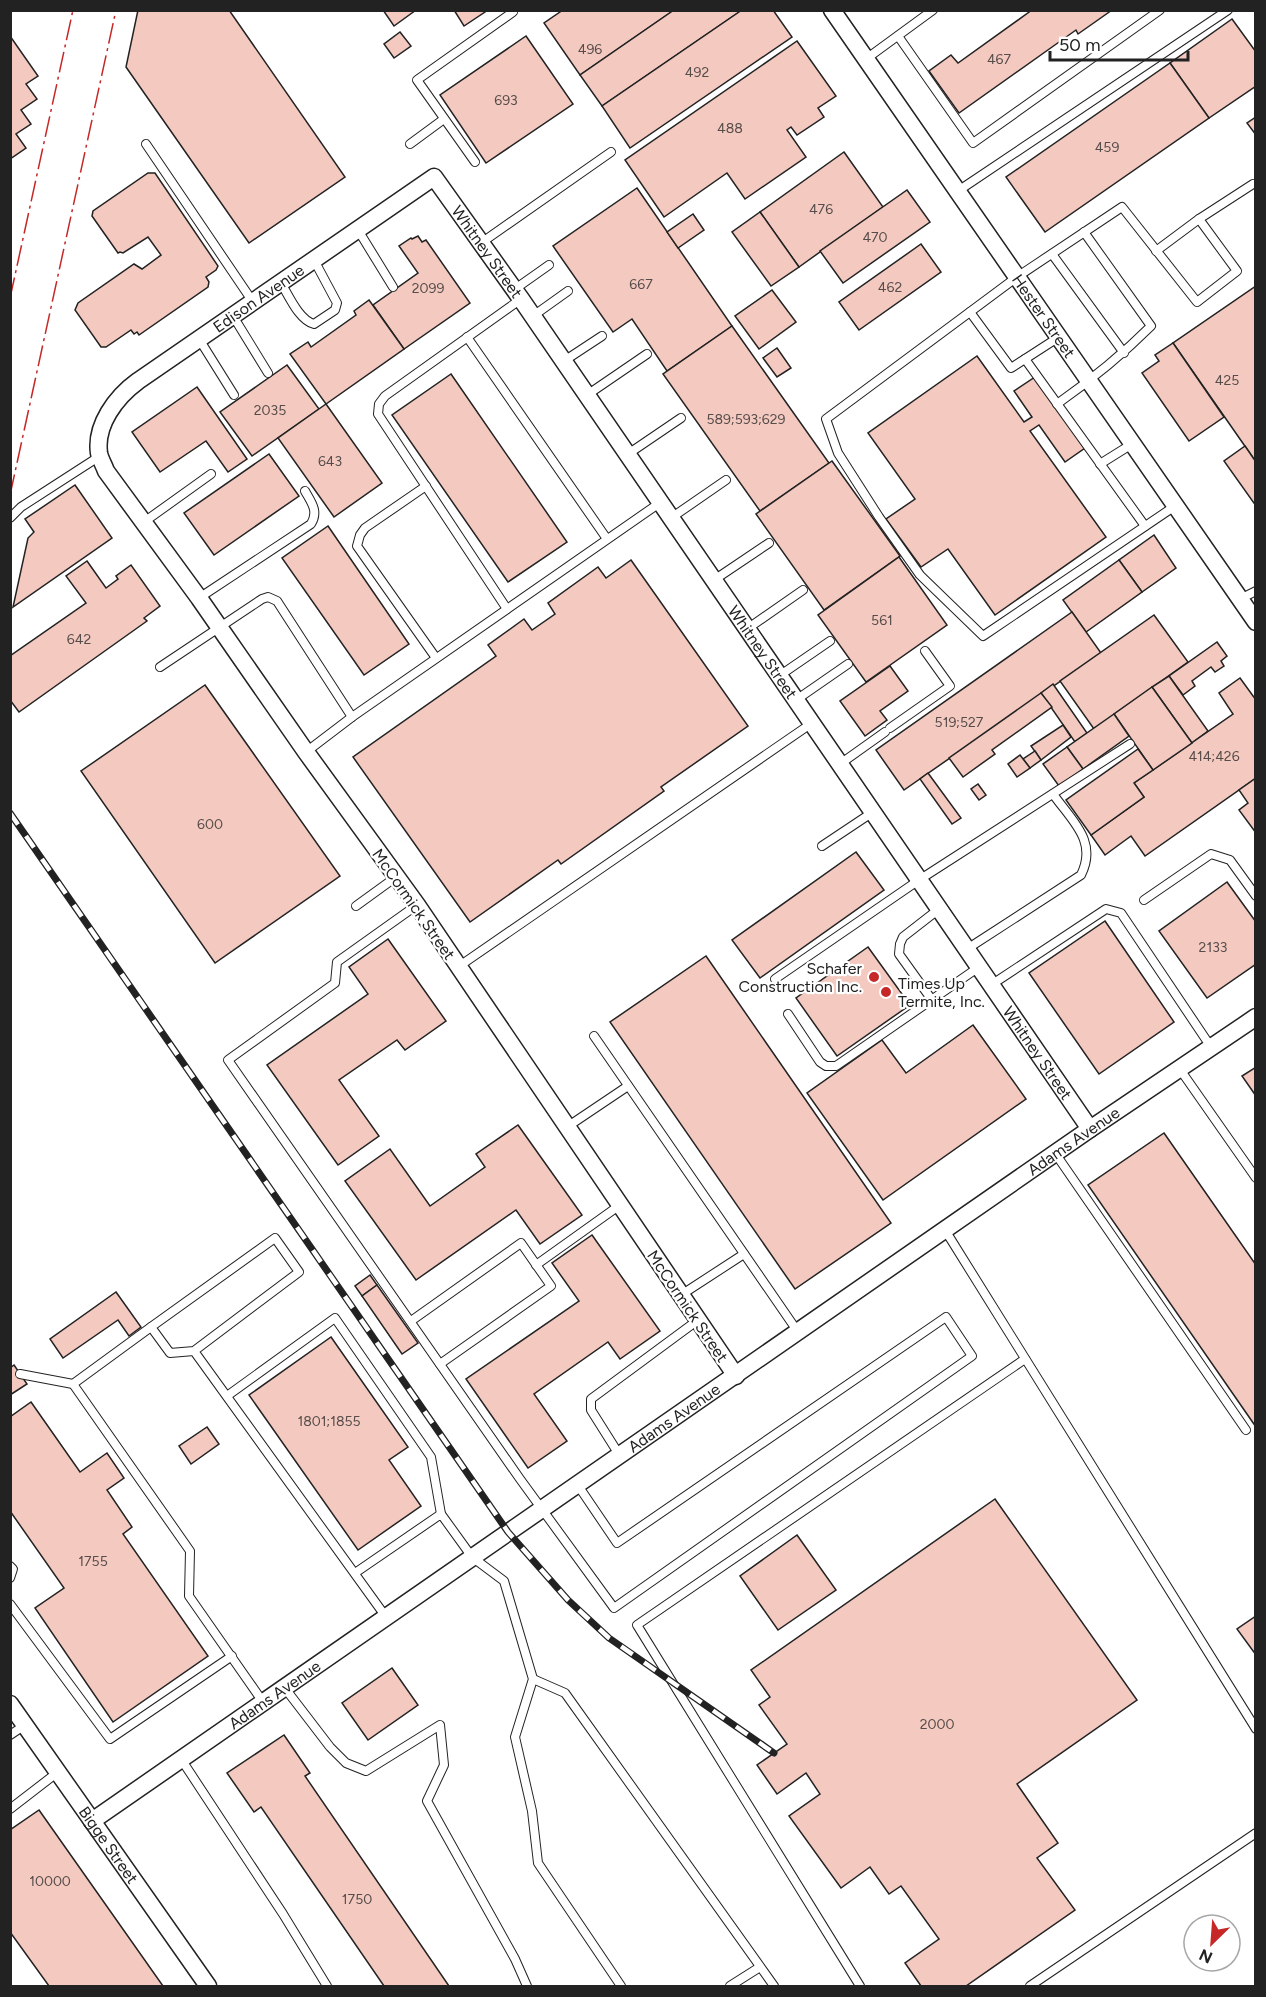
<svg xmlns="http://www.w3.org/2000/svg" width="1266" height="1997" font-family="Figtree,sans-serif">
	<style>
		.building { fill: #f3c9c0; stroke: #222; stroke-width: 1.5 }
		.lines { fill: none; stroke-linecap: round; stroke-linejoin: round }
		.lane-casing { stroke: #222; stroke-width: 10 }
		.street-casing { stroke: #222; stroke-width: 19 }
		.lane { stroke: #fff; stroke-width: 8 }
		.street { stroke: #fff; stroke-width: 16 }
		.rail-casing { stroke: #222; stroke-width: 7 }
		.rail { stroke: #fff; stroke-width: 4.5; stroke-dasharray: 14; stroke-linecap: butt }
		.power { stroke: #c62828; stroke-width: 1.5; stroke-dasharray: 21 4.5 3 4.5; stroke-linecap: butt }
		.poi-dot { fill: #c62828; stroke: #fff; stroke-width: 2 }
		.labels { text-anchor: middle; stroke-width: 4.5; stroke-linejoin: round; paint-order: stroke }
		.number-label { font-size: 14px; fill: #564c4a }
		.street-label { font-size: 16px; fill: #222; stroke: #fff }
		.poi-label { font-size: 16px; fill: #222; stroke: #fff; text-anchor: end }
	</style>
	<rect width="100%" height="100%" fill="#fff"/>
	<!-- building -->
	<g class="building">
		<polygon points="138,10 229,10 345,177 249,243 126,67"/>
		<polygon points="383,10 416,10 394,26"/>
		<polygon points="454,10 488,10 464,26"/>
		<polygon points="563,10 674,10 580,75 544,23"/>
		<polygon points="674,10 742,10 602,106 580,75"/>
		<polygon points="742,10 773,10 792,37 630,148 602,106"/>
		<polygon points="1032,10 1112,10 1078,34 1076,30 959,113 929,71 951,55 958,63"/>
		<polygon points="1232,19 1256,52 1256,86 1209,118 1170,63"/>
		<polygon points="400,32 411,46 394,58 384,44"/>
		<polygon points="10,36 38,76 26,84 37,99 21,110 31,124 16,134 26,148 10,159"/>
		<polygon points="526,36 573,104 486,163 440,95"/>
		<polygon points="797,41 836,96 818,108 824,117 797,135 791,127 787,130 806,157 745,199 727,173 664,217 625,160"/>
		<polygon points="1170,63 1209,118 1045,232 1006,177"/>
		<polygon points="1256,117 1256,135 1247,123"/>
		<polygon points="844,152 883,207 799,267 760,212"/>
		<polygon points="148,173 155,173 218,266 216,270 206,277 209,282 208,287 139,335 137,332 134,334 131,330 106,347 101,347 75,310 78,303 134,264 142,269 161,255 148,237 123,253 120,252 118,253 92,216 93,211"/>
		<polygon points="637,188 732,326 667,371 632,319 613,332 553,246"/>
		<polygon points="907,190 930,222 843,283 820,251"/>
		<polygon points="760,212 799,267 771,286 732,232"/>
		<polygon points="693,214 704,230 678,248 667,232"/>
		<polygon points="418,236 422,242 426,240 470,303 404,349 373,305 418,273 399,246 411,238 412,239"/>
		<polygon points="921,244 941,272 859,330 839,302"/>
		<polygon points="1256,286 1256,462 1173,343"/>
		<polygon points="772,290 796,322 759,349 735,316"/>
		<polygon points="369,300 404,349 326,404 290,354 308,342 311,347 356,315 354,311"/>
		<polygon points="732,326 829,463 760,511 663,374"/>
		<polygon points="1173,343 1224,417 1189,441 1142,373 1159,361 1155,355"/>
		<polygon points="777,348 791,368 777,377 763,358"/>
		<polygon points="977,356 1024,422 1032,417 1014,391 1035,377 1085,448 1065,462 1039,425 1030,431 1106,537 995,615 948,549 921,567 886,519 915,499 868,433"/>
		<polygon points="287,365 319,409 252,456 220,412"/>
		<polygon points="451,374 567,542 508,582 392,415"/>
		<polygon points="197,387 247,459 228,472 206,441 160,472 132,432"/>
		<polygon points="326,404 382,483 334,517 278,438"/>
		<polygon points="1245,446 1256,462 1256,506 1224,461"/>
		<polygon points="269,454 299,496 214,555 184,513"/>
		<polygon points="832,461 900,556 824,610 756,514"/>
		<polygon points="75,485 112,538 13,607 28,538 34,532 25,519"/>
		<polygon points="328,526 409,644 364,675 282,558"/>
		<polygon points="1154,535 1176,568 1142,592 1119,560"/>
		<polygon points="899,557 947,625 866,682 818,615"/>
		<polygon points="631,560 748,726 661,787 664,791 561,864 558,860 470,922 353,757 496,656 488,645 524,619 532,630 555,614 548,603 598,567 606,578"/>
		<polygon points="1119,560 1142,592 1086,632 1063,600"/>
		<polygon points="87,561 106,588 118,579 116,576 131,565 160,606 144,618 147,621 19,712 10,700 10,656 86,603 66,576"/>
		<polygon points="1072,612 1101,653 904,790 876,750"/>
		<polygon points="1154,615 1188,662 1094,729 1060,681"/>
		<polygon points="1217,642 1227,656 1221,661 1224,666 1215,672 1211,667 1192,681 1195,686 1183,695 1169,676"/>
		<polygon points="890,666 908,691 880,711 887,720 865,736 840,701"/>
		<polygon points="1169,676 1208,731 1192,743 1152,687"/>
		<polygon points="1240,678 1256,700 1256,778 1145,856 1131,836 1105,855 1091,835 1144,797 1134,783 1233,714 1219,693"/>
		<polygon points="1053,684 1087,733 1075,742 1041,693"/>
		<polygon points="205,685 340,876 215,963 81,771"/>
		<polygon points="1152,687 1192,743 1153,770 1114,714"/>
		<polygon points="1041,693 1052,707 992,750 995,754 963,777 949,758"/>
		<polygon points="1114,714 1129,736 1083,769 1067,747"/>
		<polygon points="1063,725 1071,737 1041,760 1031,746"/>
		<polygon points="1067,747 1083,769 1059,786 1043,764"/>
		<polygon points="1138,749 1153,770 1134,783 1144,797 1091,835 1066,800"/>
		<polygon points="1035,751 1041,760 1030,768 1023,759"/>
		<polygon points="1020,755 1030,768 1017,777 1008,764"/>
		<polygon points="928,773 961,818 952,824 920,779"/>
		<polygon points="1256,778 1256,833 1239,810 1248,803 1239,790"/>
		<polygon points="978,784 986,795 979,800 971,789"/>
		<polygon points="856,852 884,890 760,978 732,940"/>
		<polygon points="1227,882 1256,922 1256,964 1207,998 1159,931"/>
		<polygon points="1105,921 1174,1022 1099,1074 1029,973"/>
		<polygon points="388,939 446,1021 405,1050 397,1040 339,1080 379,1136 338,1165 267,1065 368,994 349,967"/>
		<polygon points="868,947 910,1005 837,1056 796,998"/>
		<polygon points="706,956 891,1223 795,1289 610,1022"/>
		<polygon points="973,1025 1026,1099 883,1200 807,1093 882,1040 906,1073"/>
		<polygon points="1256,1067 1256,1096 1242,1076"/>
		<polygon points="518,1125 582,1215 540,1244 516,1210 416,1280 345,1181 390,1149 430,1206 485,1167 476,1154"/>
		<polygon points="1164,1133 1256,1265 1256,1427 1088,1185"/>
		<polygon points="592,1235 660,1331 620,1359 608,1342 534,1394 567,1441 528,1468 466,1379 579,1301 552,1263"/>
		<polygon points="370,1275 377,1285 362,1296 355,1286"/>
		<polygon points="377,1285 418,1343 402,1354 362,1296"/>
		<polygon points="116,1292 141,1327 129,1336 118,1320 63,1358 50,1339"/>
		<polygon points="331,1337 408,1447 389,1460 421,1506 358,1550 249,1395"/>
		<polygon points="14,1365 27,1384 10,1395 10,1368"/>
		<polygon points="31,1402 80,1472 107,1453 124,1478 107,1490 132,1527 123,1534 208,1656 113,1722 35,1608 64,1588 10,1511 10,1417"/>
		<polygon points="207,1427 219,1444 191,1464 179,1446"/>
		<polygon points="995,1499 1137,1700 1017,1784 1058,1843 1037,1858 1075,1910 966,1986 921,1986 905,1963 939,1939 901,1886 889,1894 870,1867 841,1888 789,1816 820,1794 806,1773 777,1794 757,1765 787,1744 759,1705 770,1697 751,1670"/>
		<polygon points="797,1535 836,1590 778,1630 740,1576"/>
		<polygon points="1256,1616 1256,1655 1237,1629"/>
		<polygon points="392,1668 418,1705 368,1740 342,1703"/>
		<polygon points="284,1735 310,1773 305,1776 449,1986 384,1986 261,1807 254,1812 227,1773"/>
		<polygon points="39,1810 163,1986 49,1986 10,1932 10,1830"/>
	</g>
	<g class="lines">
		<!-- lane casing -->
		<g class="lane-casing">
			<g id="lane">
				<polyline points="898,36 973,143 1160,10"/>
				<polyline points="866,59 933,10"/>
				<polyline points="146,144 253,302"/>
				<polyline points="410,144 444,119"/>
				<polyline points="475,162 417,80 513,12"/>
				<polyline points="958,191 1228,10"/>
				<polyline points="358,230 393,287"/>
				<polyline points="481,243 611,152"/>
				<polyline points="1156,251 1199,219"/>
				<polyline points="1052,254 1124,353"/>
				<path d="M281,283C289,296 299,320 314,324L335,310L337,303L314,260"/>
				<polyline points="515,289 549,265"/>
				<polyline points="970,312 1011,368 1025,359 1145,526"/>
				<polyline points="233,316 268,373"/>
				<polyline points="533,316 568,291"/>
				<polyline points="467,337 607,539"/>
				<polyline points="199,339 234,395"/>
				<polyline points="1025,359 1059,337"/>
				<polyline points="564,361 602,336"/>
				<polyline points="587,395 647,354"/>
				<path d="M1057,404C1091,380 1122,355 1151,326L1084,232"/>
				<polyline points="628,454 681,418"/>
				<polyline points="1100,464 1132,444"/>
				<polyline points="426,486 365,528 360,535 357,546 436,658"/>
				<polyline points="1175,506 983,636 920,575 879,517 838,453 826,419 1017,277 1122,207 1197,302 1237,271 1199,219 1253,184"/>
				<polyline points="10,518 21,507 100,456"/>
				<polyline points="671,518 726,480"/>
				<polyline points="144,522 211,474"/>
				<polyline points="714,580 769,543"/>
				<path d="M199,598L311,524C319,511 311,502 305,491"/>
				<polyline points="1240,599 1256,591"/>
				<polyline points="507,609 378,414 379,404 385,396 521,299"/>
				<polyline points="747,629 803,590"/>
				<polyline points="160,667 262,599 268,597 277,601 352,717"/>
				<polyline points="779,676 830,641"/>
				<polyline points="796,700 848,664"/>
				<polyline points="890,728 950,686 925,651"/>
				<polyline points="306,752 352,717 661,502"/>
				<polyline points="840,764 885,732"/>
				<polyline points="822,846 873,812"/>
				<polyline points="1144,900 1211,854 1230,860 1256,896"/>
				<polyline points="417,905 337,962 335,983 228,1060 520,1479 614,1608 972,1356 946,1317 617,1543 577,1484"/>
				<polyline points="356,906 396,877"/>
				<path d="M967,949L1081,875C1098,841 1072,821 1053,794"/>
				<polyline points="458,967 812,723"/>
				<polyline points="775,979 919,880 1130,744"/>
				<polyline points="991,985 1106,909 1121,913 1211,1047"/>
				<polyline points="932,1000 899,954 900,944 903,937 939,909"/>
				<polyline points="788,1014 820,1062 826,1066 836,1066 979,967"/>
				<polyline points="594,1036 798,1332"/>
				<polyline points="1179,1068 1256,1178"/>
				<polyline points="567,1127 628,1086"/>
				<polyline points="1055,1153 1246,1430"/>
				<polyline points="945,1230 1256,1729"/>
				<polyline points="536,1265 620,1205"/>
				<polyline points="681,1295 744,1254"/>
				<polyline points="411,1321 521,1243 551,1286 440,1364"/>
				<polyline points="151,1327 73,1384 190,1551 189,1596 263,1702"/>
				<polyline points="194,1351 299,1272 275,1238 151,1327 170,1353 194,1351 386,1617"/>
				<polyline points="20,1374 73,1384"/>
				<polyline points="227,1396 335,1318 431,1457 441,1514"/>
				<polyline points="620,1456 591,1410 591,1399 698,1320"/>
				<polyline points="10,1566 13,1569 10,1578"/>
				<polyline points="355,1573 441,1514 472,1557 504,1581 533,1679 515,1737 532,1811 538,1863 621,1986"/>
				<polyline points="10,1604 110,1739 232,1656"/>
				<polyline points="533,1679 565,1693 774,1986"/>
				<polyline points="284,1687 330,1747 346,1763 366,1771 440,1725 444,1765 427,1801 515,1959 527,1986"/>
				<polyline points="10,1735 25,1725"/>
				<polyline points="181,1759 283,1914 327,1986"/>
				<polyline points="10,1809 58,1772"/>
				<polyline points="730,1986 760,1967"/>
				<polyline points="860,1986 637,1625 1025,1359"/>
				<polyline points="1030,1986 1256,1833"/>
			</g>
		</g>
		<!-- street casing -->
		<g class="street-casing">
			<g id="street">
				<path id="s1" d="M832,10L1256,622"/>
				<path id="s2" d="M736,1376L417,905L306,752L199,598L106,471C104,465 100,459 99,453C95,425 116,397 138,381L434,177L521,299L1090,1129"/>
				<path id="s3" d="M10,1704L208,1986"/>
				<path id="s4" d="M92,1821L1090,1129L1256,1017"/>
			</g>
		</g>
		<!-- lane -->
		<use href="#lane" class="lane"/>
		<!-- street -->
		<use href="#street" class="street"/>
		<!-- rail casing -->
		<g class="rail-casing">
			<polyline id="rail" points="10,813 508,1532 568,1600 609,1638 774,1753"/>
		</g>
		<!-- rail -->
		<use href="#rail" class="rail"/>
		<!-- power -->
		<g class="power">
			<polyline points="10,298 73,10"/>
			<polyline points="10,495 116,10"/>
		</g>
	</g>
	<!-- markers -->
	<g class="poi-dot">
		<circle cx="874" cy="977" r="6"/>
		<circle cx="886" cy="992" r="6"/>
	</g>
	<g class="labels">
		<!-- number labels -->
		<g class="number-label">
			<text x="590" y="54">496</text>
			<text x="999" y="64">467</text>
			<text x="697" y="77">492</text>
			<text x="506" y="105">693</text>
			<text x="730" y="133">488</text>
			<text x="1107" y="152">459</text>
			<text x="821" y="214">476</text>
			<text x="875" y="242">470</text>
			<text x="641" y="289">667</text>
			<text x="890" y="292">462</text>
			<text x="428" y="293">2099</text>
			<text x="1227" y="385">425</text>
			<text x="270" y="415">2035</text>
			<text x="746" y="424">589;593;629</text>
			<text x="330" y="466">643</text>
			<text x="882" y="625">561</text>
			<text x="79" y="644">642</text>
			<text x="959" y="727">519;527</text>
			<text x="1214" y="761">414;426</text>
			<text x="210" y="829">600</text>
			<text x="1213" y="952">2133</text>
			<text x="329" y="1426">1801;1855</text>
			<text x="93" y="1566">1755</text>
			<text x="937" y="1729">2000</text>
			<text x="50" y="1886">10000</text>
			<text x="357" y="1904">1750</text>
		</g>
		<!-- street labels -->
		<g class="street-label">
			<text dy="6" stroke="none"><textPath href="#s2" startOffset="1659">Whitney Street</textPath></text>
			<text dy="6" stroke="none"><textPath href="#s2" startOffset="1354">Edison Avenue</textPath></text>
			<text dy="6" stroke="none"><textPath href="#s1" startOffset="372">Hester Street</textPath></text>
			<text dy="6" stroke="none"><textPath href="#s2" startOffset="2145">Whitney Street</textPath></text>
			<text transform="translate(414 904) rotate(55)" y="6">McCormick Street</text>
			<text dy="6" stroke="none"><textPath href="#s2" startOffset="2631">Whitney Street</textPath></text>
			<text dy="6" stroke="none"><textPath href="#s4" startOffset="1194">Adams Avenue</textPath></text>
			<text transform="translate(688 1306) rotate(56)" y="6">McCormick Street</text>
			<text dy="6" stroke="none"><textPath href="#s4" startOffset="708">Adams Avenue</textPath></text>
			<text dy="6" stroke="none"><textPath href="#s4" startOffset="222">Adams Avenue</textPath></text>
			<text dy="6" stroke="none"><textPath href="#s3" startOffset="172">Bigge Street</textPath></text>
		</g>
		<!-- poi labels -->
		<g class="poi-label">
			<text x="862" y="974">Schafer<tspan x="862" dy="18">Construction Inc.</tspan></text>
			<text x="898" y="989" text-anchor="start">Times Up<tspan x="898" dy="18">Termite, Inc.</tspan></text>
		</g>
	</g>
	<!-- border -->
	<rect width="1266" height="1997" fill="none" stroke="#222222" stroke-width="24"/>
	<!-- north arrow -->
	<g transform="translate(1212 1943) rotate(205)"><circle r="28" fill="#ffffff" stroke="#a7a7a7" stroke-width="1.5"/>
	<path d="M0-4.5L10 22L0 15L-10 22Z" fill="#c62828"/>
	<text y="-9" font-size="16" font-weight="bold" text-anchor="middle" fill="#222222">N</text>
	</g>
	<!-- scale -->
	<path d="M1050 51v9h138v-9" fill="none" stroke="#222222" stroke-width="3"/>
	<text x="1059" y="51" font-size="18" fill="#222222" stroke="#ffffff" stroke-width="4.5" paint-order="stroke">50 m</text>
</svg>
